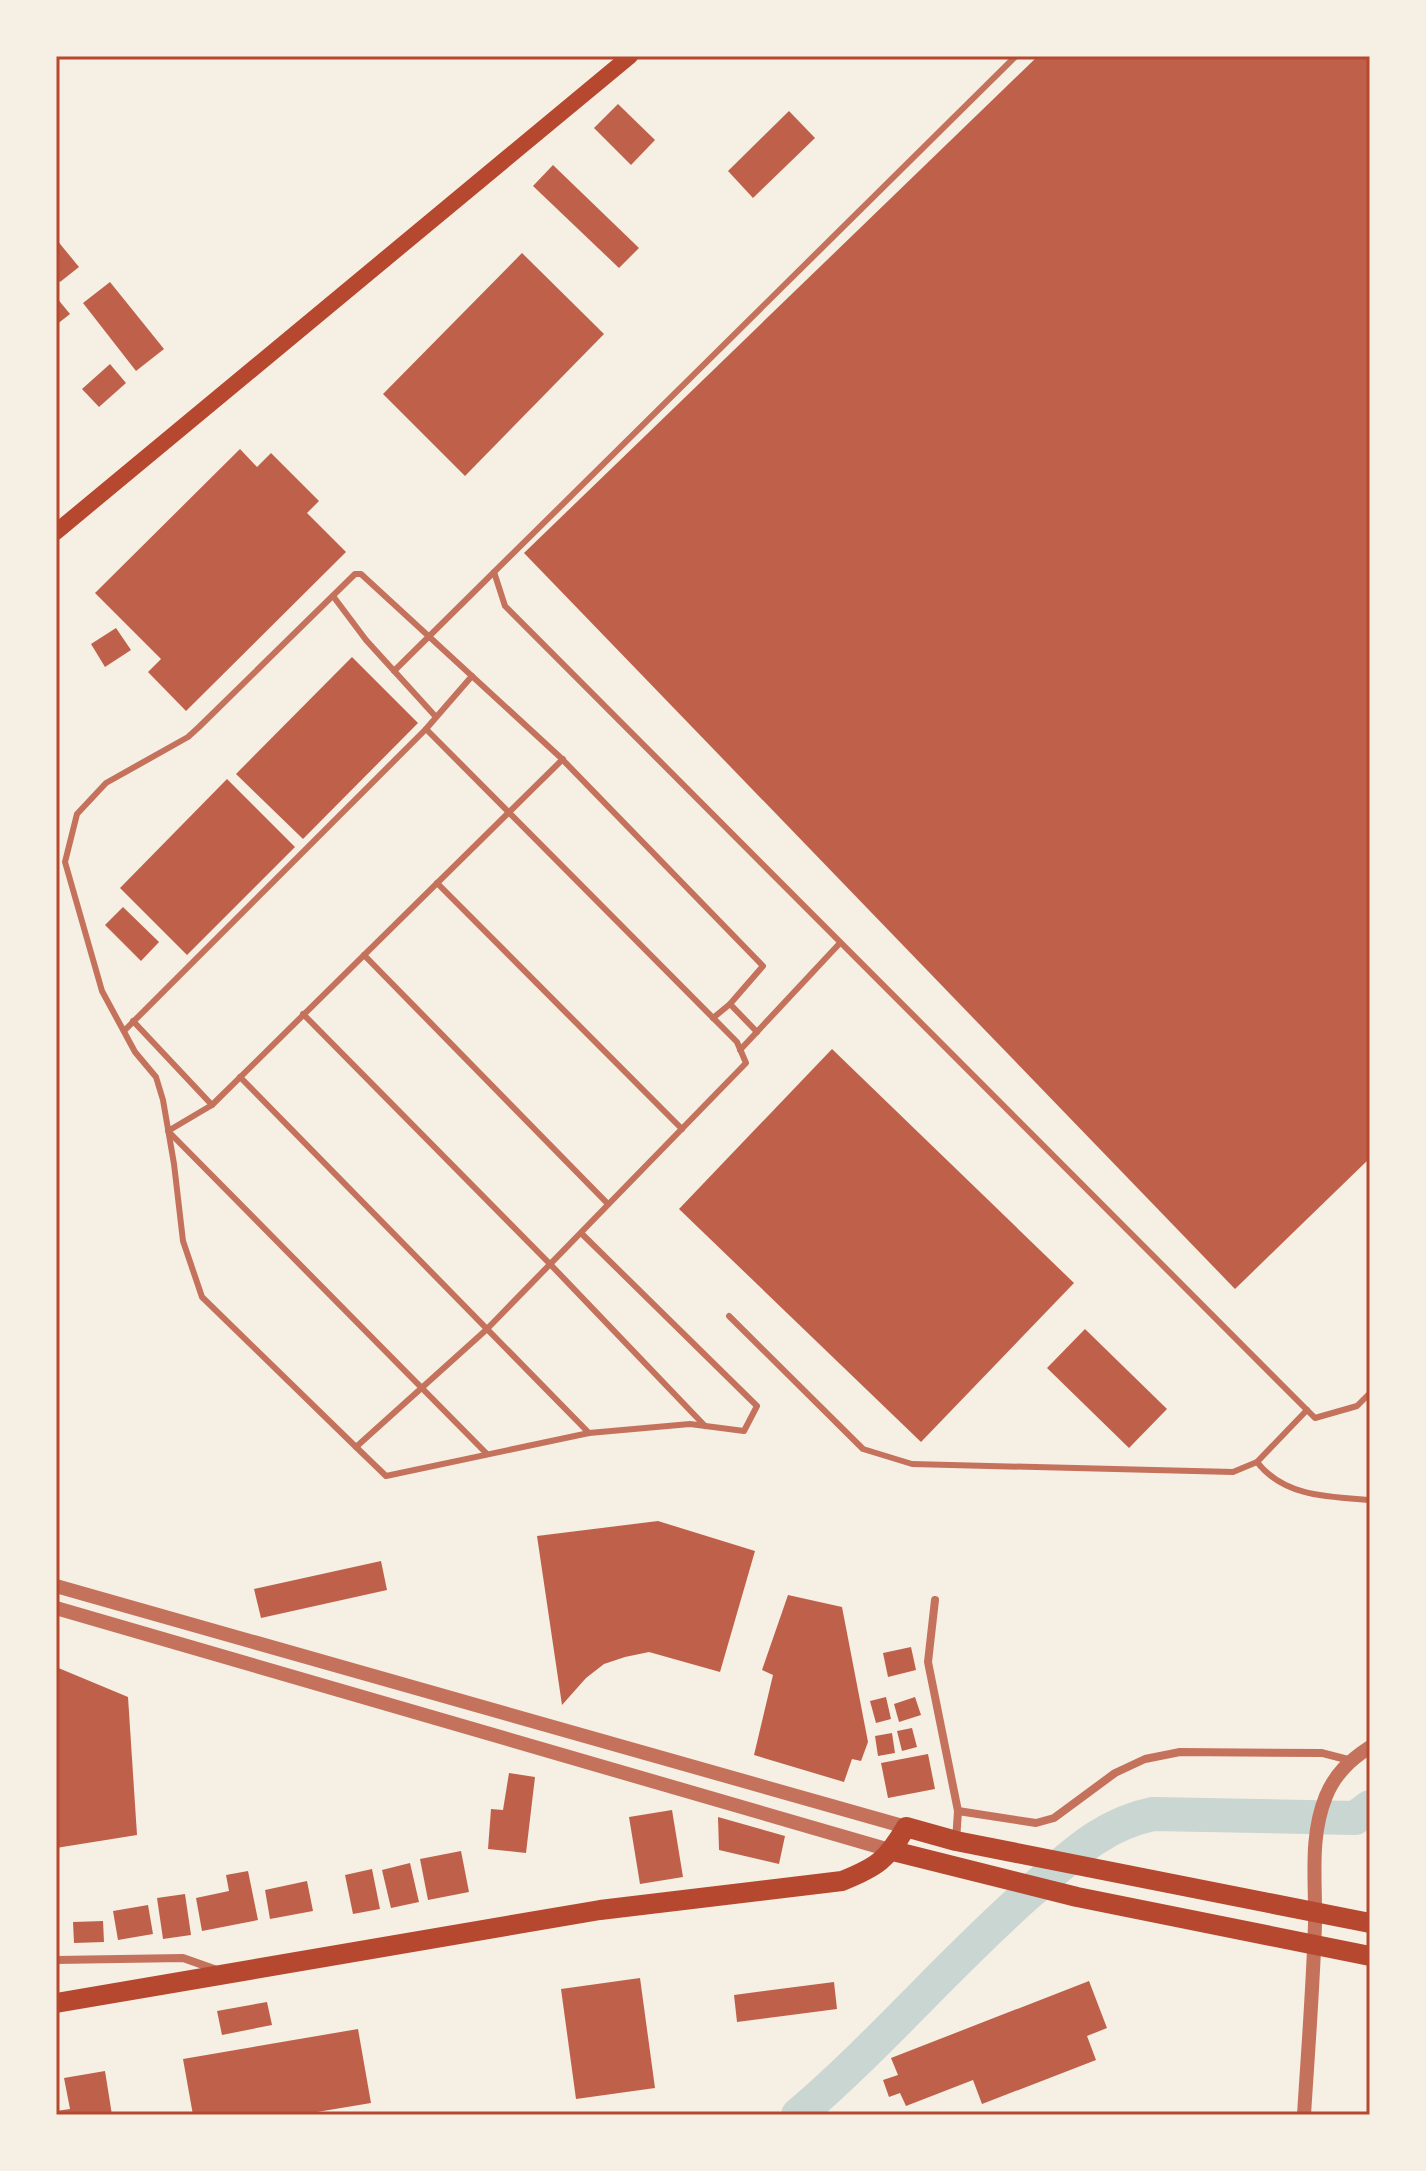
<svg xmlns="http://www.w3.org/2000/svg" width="1426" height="2171" font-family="Montserrat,sans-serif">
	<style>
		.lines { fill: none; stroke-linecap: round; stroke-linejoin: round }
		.river { stroke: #c9d6d2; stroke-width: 34 }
		.building { fill: #bf614a }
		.service { stroke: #c5725c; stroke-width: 6 }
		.minor { stroke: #c5725c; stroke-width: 8 }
		.tertiary { stroke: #c5725c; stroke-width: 14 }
		.secondary { stroke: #b5482f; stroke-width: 16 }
		.trunk { stroke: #b5482f; stroke-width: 20 }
		.neatline { fill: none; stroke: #b5482f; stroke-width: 3 }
	</style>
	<rect width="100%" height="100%" fill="#f6efe4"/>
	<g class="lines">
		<!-- river -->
		<path class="river" d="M798,2115C880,2045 950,1962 1031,1891C1069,1858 1102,1824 1153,1814L1355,1818L1370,1807"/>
	</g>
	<!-- building -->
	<g class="building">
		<polygon points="1038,56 1370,56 1370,1158 1235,1289 524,553"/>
		<polygon points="618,104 655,140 631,165 594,128"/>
		<polygon points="789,111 815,138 753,198 728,171"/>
		<polygon points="553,165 639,248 619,268 533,186"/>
		<polygon points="56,239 79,267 60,282 56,277"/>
		<polygon points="522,253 604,334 465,476 383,394"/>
		<polygon points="110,282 164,349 136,371 83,303"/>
		<polygon points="56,297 70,314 56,325"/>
		<polygon points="110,364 126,383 99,407 82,389"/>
		<polygon points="240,449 257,467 271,453 319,501 307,513 346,552 186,711 148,672 161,659 95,593"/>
		<polygon points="116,628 131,650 105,667 91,644"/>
		<polygon points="352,657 418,723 303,839 236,774"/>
		<polygon points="227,779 295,847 187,955 120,888"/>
		<polygon points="123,907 159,942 141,961 105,925"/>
		<polygon points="832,1049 1074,1283 921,1442 679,1209"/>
		<polygon points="1085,1329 1167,1409 1129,1448 1047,1368"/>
		<polygon points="658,1521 755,1551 720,1672 649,1652 625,1657 604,1664 586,1678 562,1705 537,1536"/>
		<polygon points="381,1561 387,1590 261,1618 254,1589"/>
		<polygon points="788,1595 842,1607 868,1742 861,1761 852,1759 844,1782 754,1755 773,1675 762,1670"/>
		<polygon points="911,1647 916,1670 888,1677 883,1653"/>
		<polygon points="56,1667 128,1697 137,1835 56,1848"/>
		<polygon points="886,1697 891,1719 876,1723 870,1701"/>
		<polygon points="915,1697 921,1715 899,1722 894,1704"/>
		<polygon points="912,1728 917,1747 902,1751 897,1731"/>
		<polygon points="892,1733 895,1753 878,1756 875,1736"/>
		<polygon points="928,1754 935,1789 888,1798 881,1763"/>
		<polygon points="509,1773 535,1777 526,1853 488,1849 491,1809 503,1810"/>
		<polygon points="672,1810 683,1877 640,1884 629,1817"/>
		<polygon points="718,1817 785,1836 779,1864 719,1850"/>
		<polygon points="461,1851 469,1892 428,1900 420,1859"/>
		<polygon points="410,1863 419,1902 391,1908 382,1870"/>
		<polygon points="372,1869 380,1909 353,1914 345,1875"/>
		<polygon points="248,1871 258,1920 202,1931 196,1898 229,1891 226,1875"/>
		<polygon points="307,1881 313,1911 270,1919 265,1890"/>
		<polygon points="185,1894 191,1935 163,1939 157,1898"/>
		<polygon points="148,1905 153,1934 118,1940 113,1911"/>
		<polygon points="103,1921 104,1942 74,1943 73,1922"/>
		<polygon points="640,1978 655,2088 576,2099 561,1989"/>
		<polygon points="1089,1981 1107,2028 1087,2036 1096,2060 982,2104 973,2080 906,2106 900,2093 889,2097 883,2080 898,2075 891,2058"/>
		<polygon points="834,1982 837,2009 737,2022 734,1995"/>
		<polygon points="267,2002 272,2025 222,2035 217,2011"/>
		<polygon points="358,2029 371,2103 299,2115 193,2115 183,2059"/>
		<polygon points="105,2071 112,2115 56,2115 56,2111 70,2109 64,2078"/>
	</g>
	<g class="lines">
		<!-- service -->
		<g class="service">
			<polyline points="494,572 505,606 1315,1418 1357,1406 1370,1393"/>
			<polyline points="333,596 366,640 436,717"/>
			<polyline points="394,671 1016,56"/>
			<polyline points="426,729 472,676"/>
			<polyline points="437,883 682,1129"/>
			<polyline points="364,955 608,1204"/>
			<polyline points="303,1014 550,1264 705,1426"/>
			<polyline points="713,1018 730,1004"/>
			<polyline points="133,1021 212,1105 563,759"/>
			<polyline points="124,1031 426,729 737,1042 746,1063 486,1330 356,1447 202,1297 183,1241 174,1164 163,1100 156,1077 135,1052 102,991 65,862 77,814 106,783 188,737 199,727 355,574 361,574 560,757 763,966 730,1004 757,1032"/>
			<polyline points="740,1050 840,943"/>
			<polyline points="240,1077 589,1433"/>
			<polyline points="212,1105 168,1131 487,1454"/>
			<path d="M729,1316L863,1449L912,1464L1233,1472L1257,1462C1284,1497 1329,1497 1370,1500"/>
			<polyline points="356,1447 386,1476 589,1433 690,1424 744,1431 757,1406 581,1233"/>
			<polyline points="1257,1462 1307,1410"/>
		</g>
		<!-- minor -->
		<g class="minor">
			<polyline points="935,1600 928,1662 958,1811"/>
			<polyline points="956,1841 958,1811 1036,1823 1054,1818 1115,1773 1145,1759 1180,1752 1322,1753 1349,1760"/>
			<polyline points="56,1960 183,1958 217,1970"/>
		</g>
		<!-- tertiary -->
		<g class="tertiary">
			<polyline points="56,1586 906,1827"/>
			<polyline points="56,1608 893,1851"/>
			<path d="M1304,2115C1308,2051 1313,1988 1315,1924C1316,1881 1309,1838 1326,1796C1335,1774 1350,1760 1370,1747"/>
		</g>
		<!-- secondary -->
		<polyline class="secondary" points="56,532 630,56"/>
		<!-- trunk -->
		<g class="trunk">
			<polyline points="893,1851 1077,1897 1370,1956"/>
			<path d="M56,2003L600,1910L842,1881C877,1867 887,1860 906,1827L956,1841L1370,1923"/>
		</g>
	</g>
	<!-- border -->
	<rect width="1426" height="2171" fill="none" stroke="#f6efe4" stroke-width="116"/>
	<rect x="58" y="58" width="1310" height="2055" class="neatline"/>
</svg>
